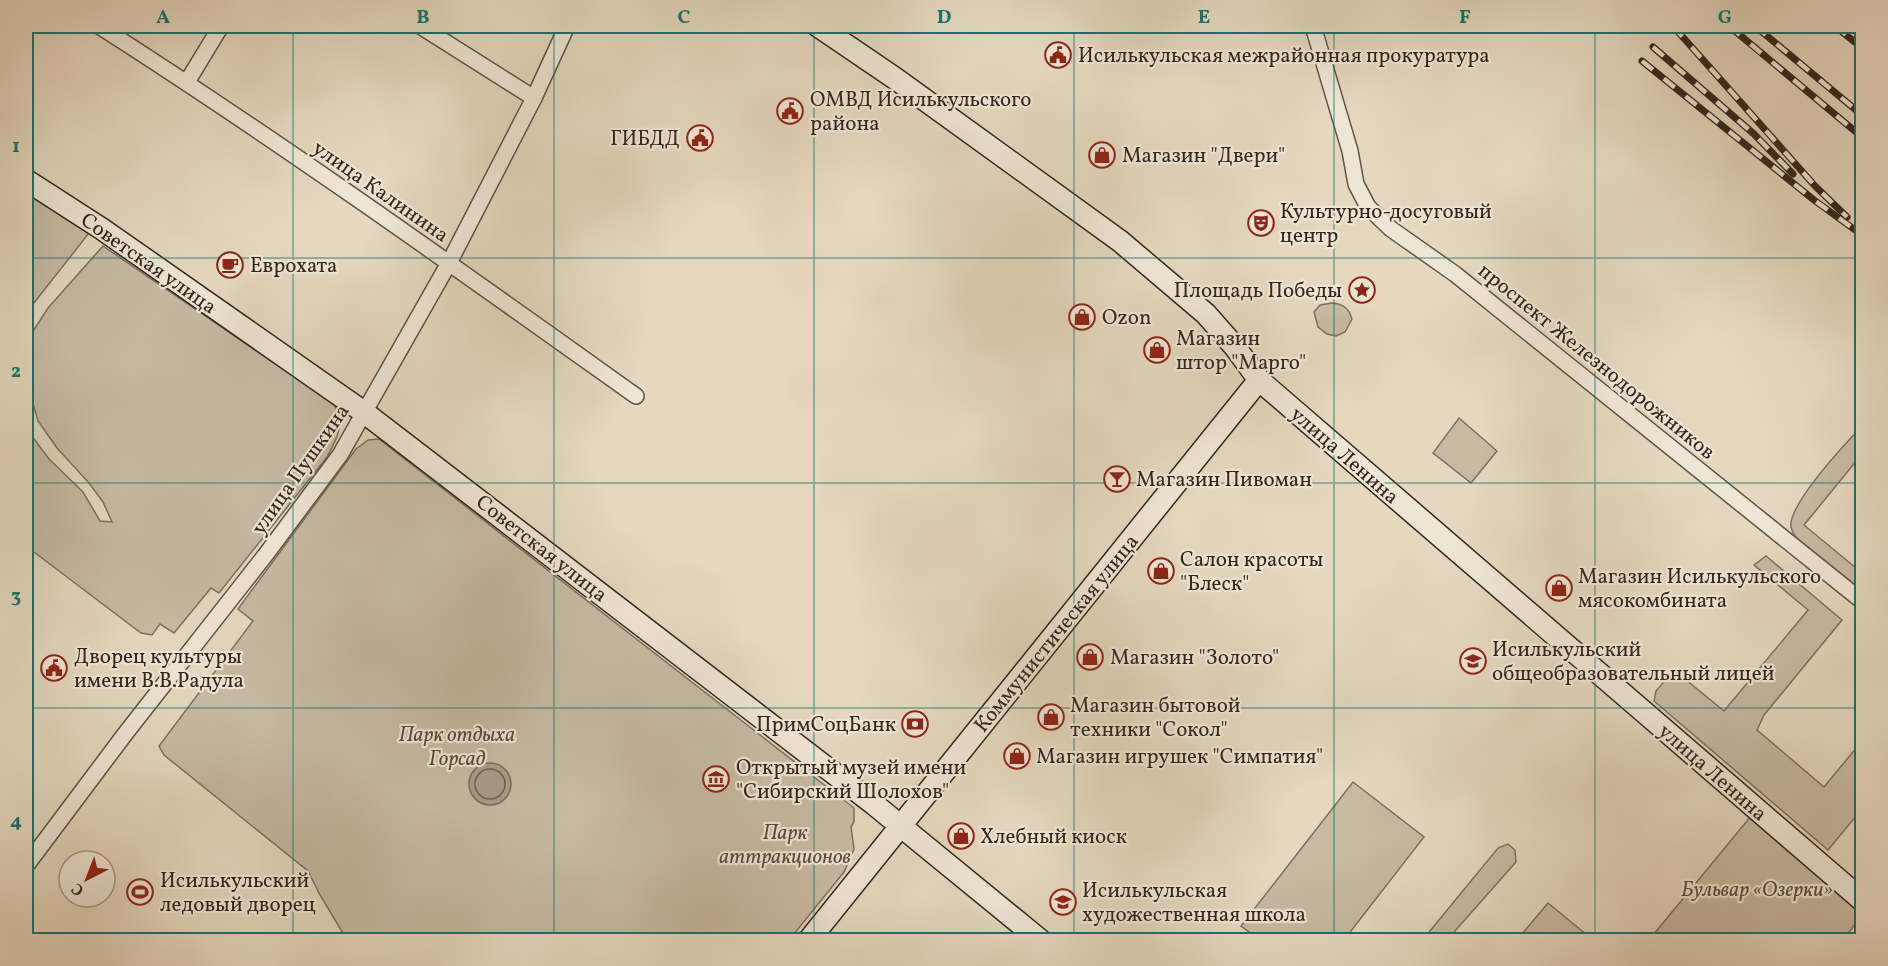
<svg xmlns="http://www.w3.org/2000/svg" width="1888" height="966" font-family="Vollkorn,serif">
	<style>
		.green { fill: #c7baa3; stroke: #7e7060; stroke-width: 1.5 }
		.water { fill: #a99b88; stroke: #7a6c5d; stroke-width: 1.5 }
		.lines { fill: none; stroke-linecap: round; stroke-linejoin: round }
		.shore { stroke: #6e6052; stroke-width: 1.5 }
		.street-casing { stroke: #605246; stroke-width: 18 }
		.secondary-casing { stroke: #34251d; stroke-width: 24 }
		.street { stroke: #eee6d5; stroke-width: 15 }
		.secondary { stroke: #eee6d5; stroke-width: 21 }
		.rail-casing { stroke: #34251d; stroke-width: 7 }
		.rail { stroke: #eee6d5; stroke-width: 4.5; stroke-dasharray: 14; stroke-linecap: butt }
		.grid { fill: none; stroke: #0f766e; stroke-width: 1.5; stroke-opacity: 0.55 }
		.labels { text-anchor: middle; stroke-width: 4.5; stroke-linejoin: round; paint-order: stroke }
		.poi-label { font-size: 21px; fill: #34251d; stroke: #eee6d5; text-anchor: start }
		.street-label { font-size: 21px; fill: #34251d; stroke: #eee6d5 }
		.park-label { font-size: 21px; font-style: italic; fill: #594a3e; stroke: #eee6d5 }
		.neatline { fill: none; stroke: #0f766e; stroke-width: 2 }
		.grid-label { font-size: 20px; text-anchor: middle; font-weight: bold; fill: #0f766e }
	</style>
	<rect width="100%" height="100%" fill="#e5d8bf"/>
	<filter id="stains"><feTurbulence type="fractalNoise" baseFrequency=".00333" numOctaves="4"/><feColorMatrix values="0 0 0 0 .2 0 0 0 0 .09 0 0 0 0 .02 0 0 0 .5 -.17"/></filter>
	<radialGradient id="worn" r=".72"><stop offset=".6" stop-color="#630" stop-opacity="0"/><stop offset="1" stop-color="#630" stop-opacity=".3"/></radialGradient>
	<!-- green -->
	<g class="green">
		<polygon points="26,193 89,233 26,313"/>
		<path d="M103,246L334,404C345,425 338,437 327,457L219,593L211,588L174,633L160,624L152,635L141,633L26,546V428L49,459L83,492L100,521L112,522L103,502L89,483L57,448L38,421L30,393L28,366L30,336L48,308Z"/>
		<path d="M1332,303C1343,304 1349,308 1352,319L1345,332L1336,336L1327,334L1318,327L1314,312L1320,305Z"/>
		<polygon points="1459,418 1497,451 1471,483 1433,453"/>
		<path d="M1862,426V454L1804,525L1862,573V588H1857L1798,540C1794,535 1790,529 1791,523C1794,499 1845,444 1862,426Z"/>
		<polygon points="379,439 854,808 854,822 851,827 854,849 844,872 794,934 786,940 347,940 320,895 308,871 164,755 159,746 253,621 238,609 356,449 368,440"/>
		<polygon points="1766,556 1842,620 1764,715 1757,730 1824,787 1862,741 1862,809 1828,850 1654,701 1656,691 1674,670 1724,711 1808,610 1754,565"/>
		<polygon points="1353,782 1424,837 1344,940 1260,940 1241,926"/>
		<polygon points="1751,816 1862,915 1843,940 1649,940"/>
		<polygon points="1508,844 1515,850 1516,862 1447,940 1425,940 1425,937 1498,848"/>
		<polygon points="1548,903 1593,940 1517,940"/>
	</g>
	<!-- water -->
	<circle class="water" cx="490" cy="784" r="21"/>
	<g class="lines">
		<!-- shore -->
		<circle class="shore" cx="490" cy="784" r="15"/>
		<!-- street casing -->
		<g class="street-casing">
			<g id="street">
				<path d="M99,26C282,143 459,270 636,396"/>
				<polyline points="420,26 534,98"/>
				<polyline points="1313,26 1350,151 1356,184 1368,207 1391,229 1455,274 1862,601"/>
				<polyline points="187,82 221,26"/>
				<polyline points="26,866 125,734 267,553 340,455 449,263 534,98 567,26"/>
			</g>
		</g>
		<!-- secondary casing -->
		<g class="secondary-casing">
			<g id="secondary">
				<polyline points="818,26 896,79 1120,241 1206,314 1235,347 1259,380 1862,900"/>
				<polyline points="26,180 102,229 365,413 875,805 1040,940"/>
				<polyline points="809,940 1259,380"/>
			</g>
		</g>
		<!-- street -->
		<use href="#street" class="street"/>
		<!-- secondary -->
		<use href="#secondary" class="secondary"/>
		<!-- rail casing -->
		<g class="rail-casing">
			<g id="rail">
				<polyline points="1673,26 1815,186 1847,217"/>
				<polyline points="1729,26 1862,137"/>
				<polyline points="1755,26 1862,115"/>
				<polyline points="1835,26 1862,48"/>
				<polyline points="1861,26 1862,27"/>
				<polyline points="1653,47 1754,134 1793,174"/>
				<polyline points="1642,61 1814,200 1862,235"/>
			</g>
		</g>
		<!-- rail -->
		<use href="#rail" class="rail"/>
	</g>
	<!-- grid -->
	<path class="grid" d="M293,26V940M554,26V940M814,26V940M1074,26V940M1334,26V940M1595,26V940M26,258H1862M26,483H1862M26,708H1862"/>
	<!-- icons -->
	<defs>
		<g id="civic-ring" transform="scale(1.35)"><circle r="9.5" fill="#eee6d5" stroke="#8f2418" stroke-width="1.5"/><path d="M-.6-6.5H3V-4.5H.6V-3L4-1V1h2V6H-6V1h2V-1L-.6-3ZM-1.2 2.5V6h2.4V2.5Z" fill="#8f2418"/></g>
		<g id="shop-ring" transform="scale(1.35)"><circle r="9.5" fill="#eee6d5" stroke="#8f2418" stroke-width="1.5"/><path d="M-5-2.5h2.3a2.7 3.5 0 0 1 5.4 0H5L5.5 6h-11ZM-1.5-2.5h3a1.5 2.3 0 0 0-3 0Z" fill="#8f2418"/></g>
		<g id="theatre-ring" transform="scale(1.35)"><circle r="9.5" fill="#eee6d5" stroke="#8f2418" stroke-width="1.5"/><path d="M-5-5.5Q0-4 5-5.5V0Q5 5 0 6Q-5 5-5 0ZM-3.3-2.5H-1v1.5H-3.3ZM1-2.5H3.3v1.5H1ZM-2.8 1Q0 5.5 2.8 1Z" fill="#8f2418"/></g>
		<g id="cafe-ring" transform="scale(1.35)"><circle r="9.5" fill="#eee6d5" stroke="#8f2418" stroke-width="1.5"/><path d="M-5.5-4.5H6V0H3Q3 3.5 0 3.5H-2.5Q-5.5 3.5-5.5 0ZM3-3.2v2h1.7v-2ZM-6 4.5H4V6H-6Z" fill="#8f2418"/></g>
		<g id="sight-ring" transform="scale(1.35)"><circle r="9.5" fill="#eee6d5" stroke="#8f2418" stroke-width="1.5"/><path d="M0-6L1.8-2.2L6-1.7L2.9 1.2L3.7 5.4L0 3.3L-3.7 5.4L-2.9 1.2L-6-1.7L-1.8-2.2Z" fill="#8f2418"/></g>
		<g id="bar-ring" transform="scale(1.35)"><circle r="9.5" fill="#eee6d5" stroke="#8f2418" stroke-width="1.5"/><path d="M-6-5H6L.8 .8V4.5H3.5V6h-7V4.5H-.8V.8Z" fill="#8f2418"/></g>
		<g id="school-ring" transform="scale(1.35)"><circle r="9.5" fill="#eee6d5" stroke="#8f2418" stroke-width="1.5"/><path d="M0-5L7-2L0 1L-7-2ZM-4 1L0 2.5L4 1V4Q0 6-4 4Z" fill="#8f2418"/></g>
		<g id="bank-ring" transform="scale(1.35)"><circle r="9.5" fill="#eee6d5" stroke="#8f2418" stroke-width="1.5"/><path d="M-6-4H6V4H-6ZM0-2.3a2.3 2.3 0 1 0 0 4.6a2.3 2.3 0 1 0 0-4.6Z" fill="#8f2418"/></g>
		<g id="museum-ring" transform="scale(1.35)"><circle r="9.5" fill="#eee6d5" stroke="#8f2418" stroke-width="1.5"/><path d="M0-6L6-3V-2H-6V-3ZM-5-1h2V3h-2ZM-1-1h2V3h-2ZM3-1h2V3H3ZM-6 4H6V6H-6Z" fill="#8f2418"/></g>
		<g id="stadium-ring" transform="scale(1.35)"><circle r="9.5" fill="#eee6d5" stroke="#8f2418" stroke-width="1.5"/><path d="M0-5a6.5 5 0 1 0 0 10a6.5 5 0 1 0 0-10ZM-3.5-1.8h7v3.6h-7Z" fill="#8f2418"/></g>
	</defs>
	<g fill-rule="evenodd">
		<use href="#civic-ring" x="1058" y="55"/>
		<use href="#civic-ring" x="790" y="111"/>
		<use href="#civic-ring" x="700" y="138"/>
		<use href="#shop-ring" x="1102" y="155"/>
		<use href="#theatre-ring" x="1261" y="223"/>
		<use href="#cafe-ring" x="230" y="265"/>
		<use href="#sight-ring" x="1362" y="290"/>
		<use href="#shop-ring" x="1082" y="317"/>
		<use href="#shop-ring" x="1157" y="350"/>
		<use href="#bar-ring" x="1117" y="479"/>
		<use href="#shop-ring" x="1161" y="571"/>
		<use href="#shop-ring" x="1559" y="588"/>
		<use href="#shop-ring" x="1090" y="657"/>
		<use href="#school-ring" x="1473" y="661"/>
		<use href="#civic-ring" x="54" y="668"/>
		<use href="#shop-ring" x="1051" y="717"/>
		<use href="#bank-ring" x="915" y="724"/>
		<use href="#shop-ring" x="1017" y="756"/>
		<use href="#museum-ring" x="716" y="779"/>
		<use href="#shop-ring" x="961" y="836"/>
		<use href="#stadium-ring" x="140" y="892"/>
		<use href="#school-ring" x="1063" y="902"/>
	</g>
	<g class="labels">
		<!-- poi labels -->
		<g class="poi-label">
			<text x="1078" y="62">Исилькульская межрайонная прокуратура</text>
			<text x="810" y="106">ОМВД Исилькульского<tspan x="810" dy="24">района</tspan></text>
			<text x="680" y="145" text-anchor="end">ГИБДД</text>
			<text x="1122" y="162">Магазин "Двери"</text>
			<text x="1280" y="218">Культурно-досуговый<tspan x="1280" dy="24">центр</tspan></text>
			<text x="250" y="272">Еврохата</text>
			<text x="1342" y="297" text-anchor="end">Площадь Победы</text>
			<text x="1102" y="324">Ozon</text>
			<text x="1176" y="345">Магазин<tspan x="1176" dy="24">штор "Марго"</tspan></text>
			<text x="1136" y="486">Магазин Пивоман</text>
			<text x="1180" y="566">Салон красоты<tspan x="1180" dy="24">"Блеск"</tspan></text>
			<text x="1578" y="583">Магазин Исилькульского<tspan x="1578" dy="24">мясокомбината</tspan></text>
			<text x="1492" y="656">Исилькульский<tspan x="1492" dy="24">общеобразовательный лицей</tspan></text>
			<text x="74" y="663">Дворец культуры<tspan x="74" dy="24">имени В.В.Радула</tspan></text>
			<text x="1110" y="664">Магазин "Золото"</text>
			<text x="1070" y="712">Магазин бытовой<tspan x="1070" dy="24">техники "Сокол"</tspan></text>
			<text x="896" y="731" text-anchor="end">ПримСоцБанк</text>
			<text x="1036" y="763">Магазин игрушек "Симпатия"</text>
			<text x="736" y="774">Открытый музей имени<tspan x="736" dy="24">"Сибирский Шолохов"</tspan></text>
			<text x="980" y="843">Хлебный киоск</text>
			<text x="160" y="887">Исилькульский<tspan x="160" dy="24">ледовый дворец</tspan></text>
			<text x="1082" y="897">Исилькульская<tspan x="1082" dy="24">художественная школа</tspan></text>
		</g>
		<!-- street labels -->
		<g class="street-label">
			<text transform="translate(381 191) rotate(35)" y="7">улица Калинина</text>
			<text transform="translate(149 263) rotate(35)" y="7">Советская улица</text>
			<text transform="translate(1597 361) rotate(39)" y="7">проспект Железнодорожников</text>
			<text transform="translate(1345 455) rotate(41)" y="7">улица Ленина</text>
			<text transform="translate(300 469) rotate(-55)" y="7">улица Пушкина</text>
			<text transform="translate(542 548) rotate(38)" y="7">Советская улица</text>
			<text transform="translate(1056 633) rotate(-51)" y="7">Коммунистическая улица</text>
			<text transform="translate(1713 772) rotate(41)" y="7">улица Ленина</text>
		</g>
		<!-- park labels -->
		<g class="park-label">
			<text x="457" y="741">Парк отдыха<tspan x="457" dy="24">Горсад</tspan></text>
			<text x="785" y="839">Парк<tspan x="785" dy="24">аттракционов</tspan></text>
			<text x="1757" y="896">Бульвар «Озерки»</text>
		</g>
	</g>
	<!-- margin -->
	<rect width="1888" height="966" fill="none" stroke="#e5d8bf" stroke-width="66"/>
	<!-- north arrow -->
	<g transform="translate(87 879) rotate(222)"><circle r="28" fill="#eee6d5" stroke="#a4998b" stroke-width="1.5"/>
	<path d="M0-4.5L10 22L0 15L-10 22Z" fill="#8f2418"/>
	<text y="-9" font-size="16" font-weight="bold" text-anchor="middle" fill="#34251d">С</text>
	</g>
	<rect x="33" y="33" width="1822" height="900" class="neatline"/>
	<g class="grid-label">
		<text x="163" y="23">A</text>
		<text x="423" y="23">B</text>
		<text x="684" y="23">C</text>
		<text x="944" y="23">D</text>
		<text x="1204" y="23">E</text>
		<text x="1465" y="23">F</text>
		<text x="1725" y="23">G</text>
		<text x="16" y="152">1</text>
		<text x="16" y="377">2</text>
		<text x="16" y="602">3</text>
		<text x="16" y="827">4</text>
	</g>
	<rect width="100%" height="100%" filter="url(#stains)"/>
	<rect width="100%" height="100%" fill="url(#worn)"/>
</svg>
